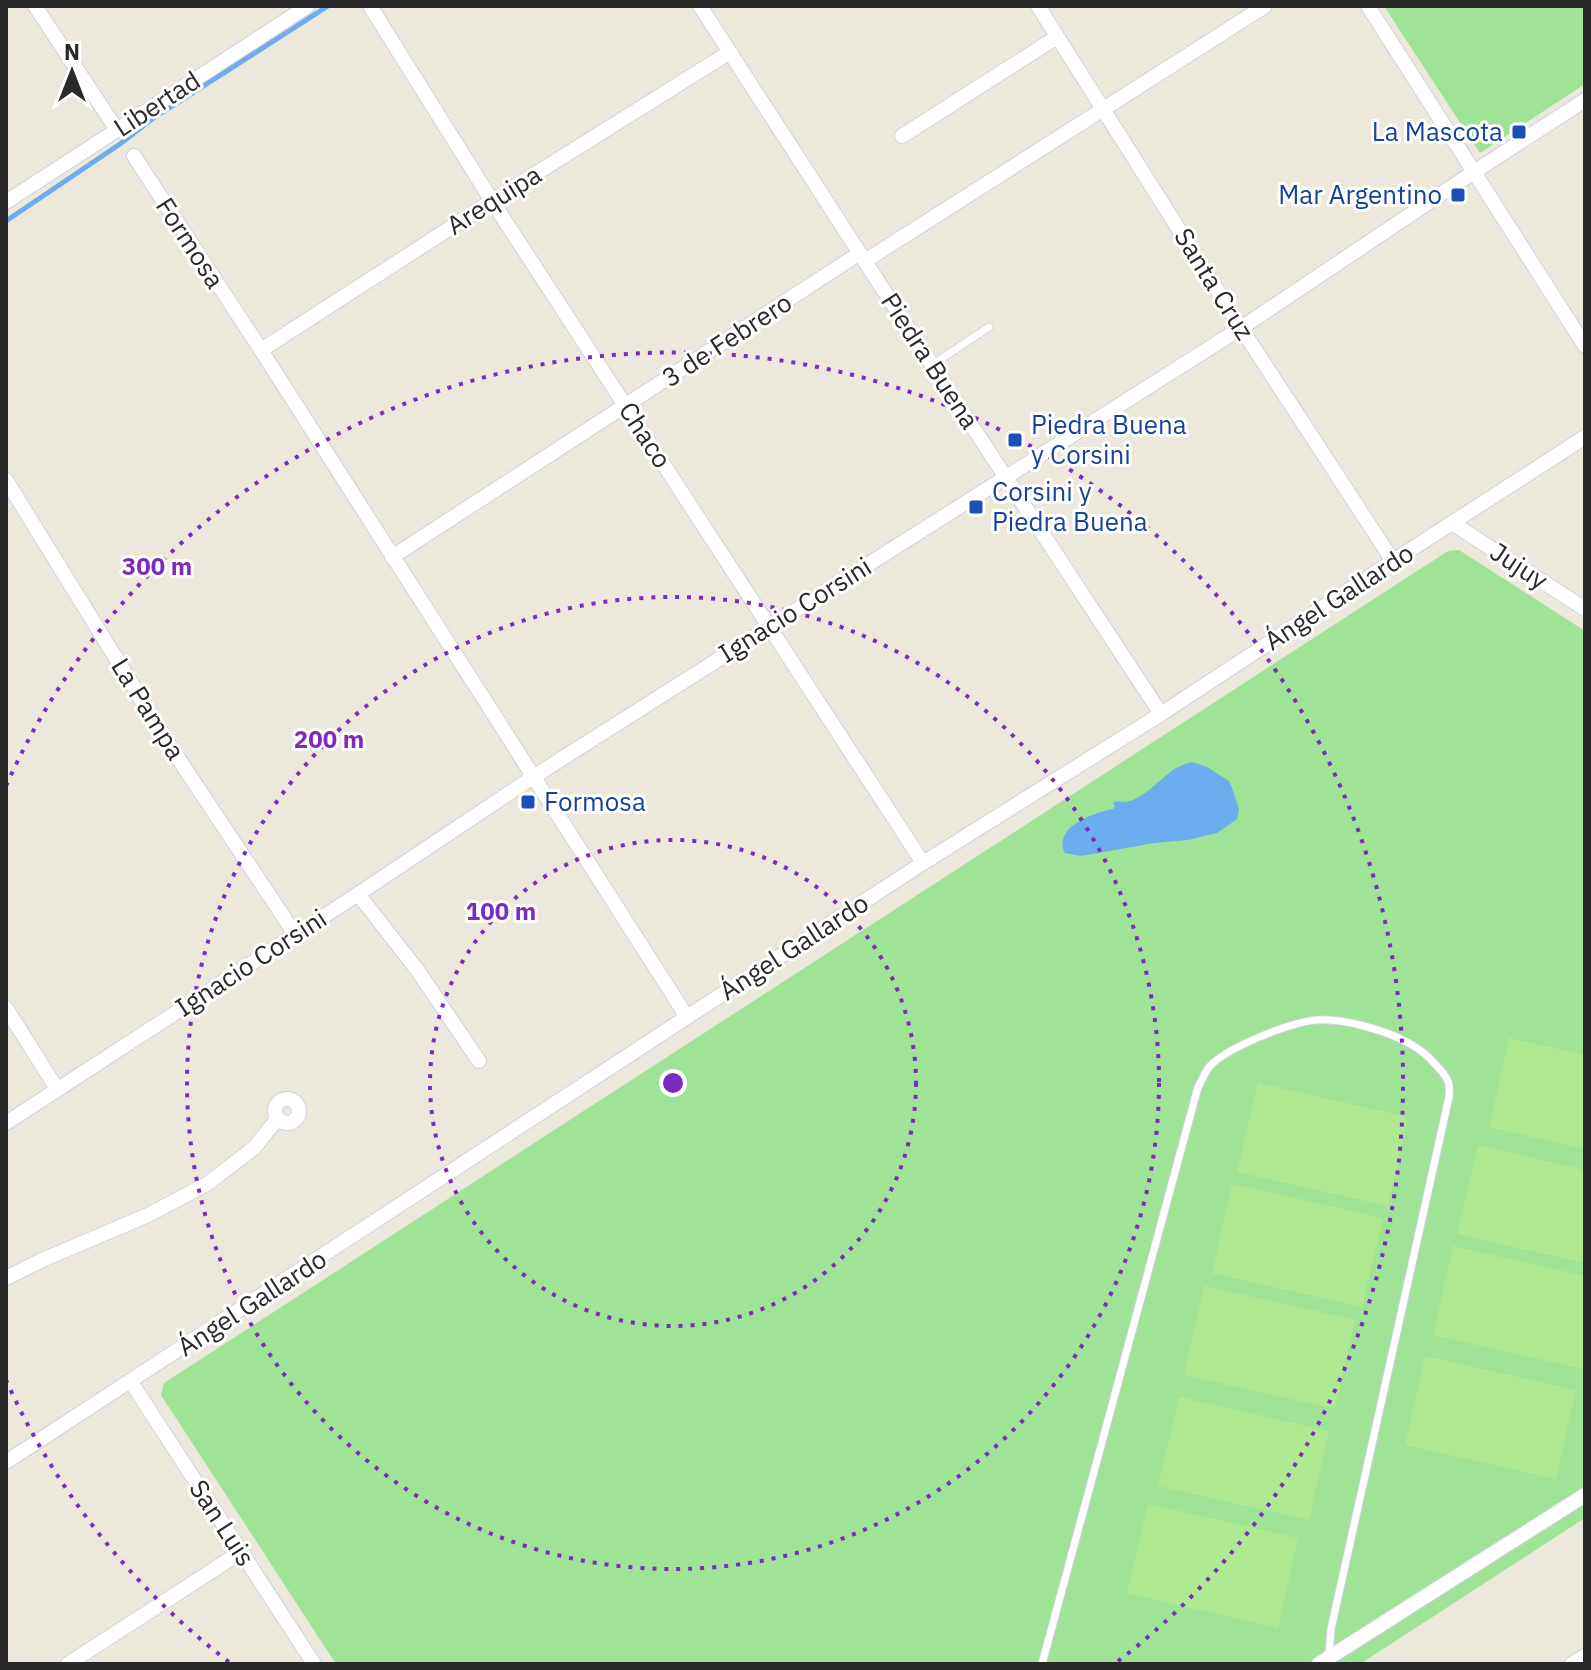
<svg xmlns="http://www.w3.org/2000/svg" width="1591" height="1670" font-family="'IBM Plex Sans',sans-serif">
	<style>
		.green { fill: #9ee396 }
		.pitch { fill: #afea92 }
		.water { fill: #6cacef }
		.lines { fill: none; stroke-linecap: round; stroke-linejoin: round }
		.stream { stroke: #6cacef; stroke-width: 5 }
		.service-casing { stroke: #d1d0e2; stroke-width: 9 }
		.minor-casing { stroke: #d1d0e2; stroke-width: 16 }
		.service { stroke: #fff; stroke-width: 7 }
		.minor { stroke: #fff; stroke-width: 14 }
		.ring { fill: none; stroke: #7b2cbf; stroke-width: 4; stroke-dasharray: 4 8 }
		.transit-dot { fill: #1a4fb4; stroke: #fff; stroke-width: 3 }
		.labels { text-anchor: middle; stroke-width: 6; stroke-linejoin: round; paint-order: stroke }
		.street-label { font-size: 26px; fill: #292929; stroke: #fff }
		.transit-label { font-size: 26px; fill: #164399; stroke: #fff; text-anchor: start }
		.centre { fill: #7b2cbf; stroke: #fff; stroke-width: 4 }
		.ring-label { font-size: 24px; text-anchor: middle; font-weight: bold; fill: #7b2cbf; stroke: #fff; stroke-width: 6; stroke-linejoin: round; paint-order: stroke }
	</style>
	<rect width="100%" height="100%" fill="#ece8db"/>
	<!-- green -->
	<g class="green">
		<polygon points="1384,6 1585,6 1585,84 1480,153"/>
		<polygon points="1459,550 1585,631 1585,1518 1360,1664 336,1664 161,1395 164,1383 1448,551"/>
	</g>
	<!-- pitch -->
	<g class="pitch">
		<polygon points="1509,1038 1585,1055 1585,1149 1489,1127"/>
		<polygon points="1258,1083 1408,1117 1388,1206 1237,1172"/>
		<polygon points="1478,1145 1585,1170 1585,1263 1457,1234"/>
		<polygon points="1232,1184 1383,1218 1362,1307 1212,1273"/>
		<polygon points="1453,1246 1585,1276 1585,1362 1583,1369 1433,1335"/>
		<polygon points="1204,1286 1355,1320 1335,1409 1184,1375"/>
		<polygon points="1425,1356 1576,1390 1556,1479 1405,1445"/>
		<polygon points="1179,1397 1329,1431 1309,1520 1158,1486"/>
		<polygon points="1148,1504 1298,1538 1278,1628 1127,1593"/>
	</g>
	<!-- water -->
	<path class="water" d="M1192,762L1207,767L1229,781L1232,788L1239,809L1237,819L1233,822L1217,833L1188,840L1154,843L1081,856L1065,853C1053,827 1093,813 1113,809L1115,806L1113,803L1117,801C1135,808 1159,780 1173,770C1179,766 1185,764 1192,762Z"/>
	<g class="lines">
		<!-- stream -->
		<polyline class="stream" points="6,221 120,144 152,119 328,6"/>
		<!-- service casing -->
		<g class="service-casing">
			<g id="service">
				<polyline points="932,365 989,327"/>
				<path d="M1042,1664L1198,1087C1202,1081 1205,1071 1210,1066C1228,1047 1291,1022 1317,1020C1344,1018 1389,1031 1412,1045C1421,1050 1429,1057 1436,1065C1441,1071 1448,1077 1449,1085C1450,1089 1449,1093 1449,1097L1331,1629L1329,1655"/>
			</g>
		</g>
		<!-- minor casing -->
		<g class="minor-casing">
			<g id="minor">
				<polyline points="35,6 117,130"/>
				<polyline points="370,6 492,201 923,863"/>
				<polyline points="700,6 932,365 1161,714"/>
				<polyline points="1038,6 1241,328 1393,561"/>
				<polyline points="1368,6 1585,346"/>
				<polyline points="902,136 1057,37"/>
				<polyline points="134,156 261,350 687,1017"/>
				<polyline points="6,202 308,6"/>
				<polyline points="865,261 1265,6"/>
				<polyline points="261,350 492,201 730,52"/>
				<polyline points="6,480 172,749 295,934"/>
				<polyline points="1452,523 1585,609"/>
				<polyline points="392,557 860,253"/>
				<polyline points="358,894 418,971 479,1061"/>
				<polyline points="6,1008 57,1089"/>
				<circle cx="287" cy="1111" r="12"/>
				<polyline points="6,1123 358,894 533,777 1241,328 1474,172 1585,100"/>
				<polyline points="6,1278 40,1261 148,1215 207,1184 254,1148 278,1118"/>
				<polyline points="131,1382 314,1664"/>
				<polyline points="6,1462 923,863 1161,714 1393,561 1585,437"/>
				<polyline points="68,1664 241,1552"/>
				<polyline points="1319,1664 1585,1495"/>
				<polyline points="1572,1664 1585,1656"/>
			</g>
		</g>
		<!-- service -->
		<use href="#service" class="service"/>
		<!-- minor -->
		<use href="#minor" class="minor"/>
	</g>
	<!-- distance rings -->
	<g class="ring">
		<circle cx="673" cy="1083" r="243"/>
		<circle cx="673" cy="1083" r="486"/>
		<path d="M229 1662A730 730 0 0 1 6 1380M6 786A730 730 0 1 1 1117 1662"/>
	</g>
	<!-- markers -->
	<g class="transit-dot">
		<rect x="1511" y="124" width="16" height="16" rx="4"/>
		<rect x="1450" y="187" width="16" height="16" rx="4"/>
		<rect x="1007" y="432" width="16" height="16" rx="4"/>
		<rect x="968" y="499" width="16" height="16" rx="4"/>
		<rect x="520" y="794" width="16" height="16" rx="4"/>
	</g>
	<g class="labels">
		<!-- street labels -->
		<g class="street-label">
			<text transform="translate(157 104) rotate(-33)" y="9">Libertad</text>
			<text transform="translate(494 200) rotate(-32)" y="9">Arequipa</text>
			<text transform="translate(190 243) rotate(57)" y="9">Formosa</text>
			<text transform="translate(1214 284) rotate(58)" y="9">Santa Cruz</text>
			<text transform="translate(727 340) rotate(-33)" y="9">3 de Febrero</text>
			<text transform="translate(930 361) rotate(57)" y="9">Piedra Buena</text>
			<text transform="translate(645 435) rotate(57)" y="9">Chaco</text>
			<text transform="translate(1519 566) rotate(33)" y="9">Jujuy</text>
			<text transform="translate(1339 597) rotate(-33)" y="9">Ángel Gallardo</text>
			<text transform="translate(795 610) rotate(-32)" y="9">Ignacio Corsini</text>
			<text transform="translate(148 709) rotate(58)" y="9">La Pampa</text>
			<text transform="translate(794 947) rotate(-33)" y="9">Ángel Gallardo</text>
			<text transform="translate(251 963) rotate(-33)" y="9">Ignacio Corsini</text>
			<text transform="translate(252 1303) rotate(-33)" y="9">Ángel Gallardo</text>
			<text transform="translate(222 1523) rotate(57)" y="9">San Luis</text>
		</g>
		<!-- transit labels -->
		<g class="transit-label">
			<text x="1503" y="141" text-anchor="end">La Mascota</text>
			<text x="1442" y="204" text-anchor="end">Mar Argentino</text>
			<text x="1031" y="434">Piedra Buena<tspan x="1031" dy="30">y Corsini</tspan></text>
			<text x="992" y="501">Corsini y<tspan x="992" dy="30">Piedra Buena</tspan></text>
			<text x="544" y="811">Formosa</text>
		</g>
	</g>
	<circle cx="673" cy="1083" r="12" class="centre"/>
	<g class="ring-label">
		<text x="157" y="575">300 m</text>
		<text x="329" y="748">200 m</text>
		<text x="501" y="920">100 m</text>
	</g>
	<!-- border -->
	<rect width="1591" height="1670" fill="none" stroke="#292929" stroke-width="16"/>
	<!-- north arrow -->
	<g transform="translate(72 72)" stroke="#ffffff" stroke-width="6" paint-order="stroke">
	<path d="M0-6L14 30L0 20L-14 30Z" fill="#292929"/>
	<text y="-12" font-size="22" font-weight="bold" text-anchor="middle" fill="#292929">N</text>
	</g>
</svg>
